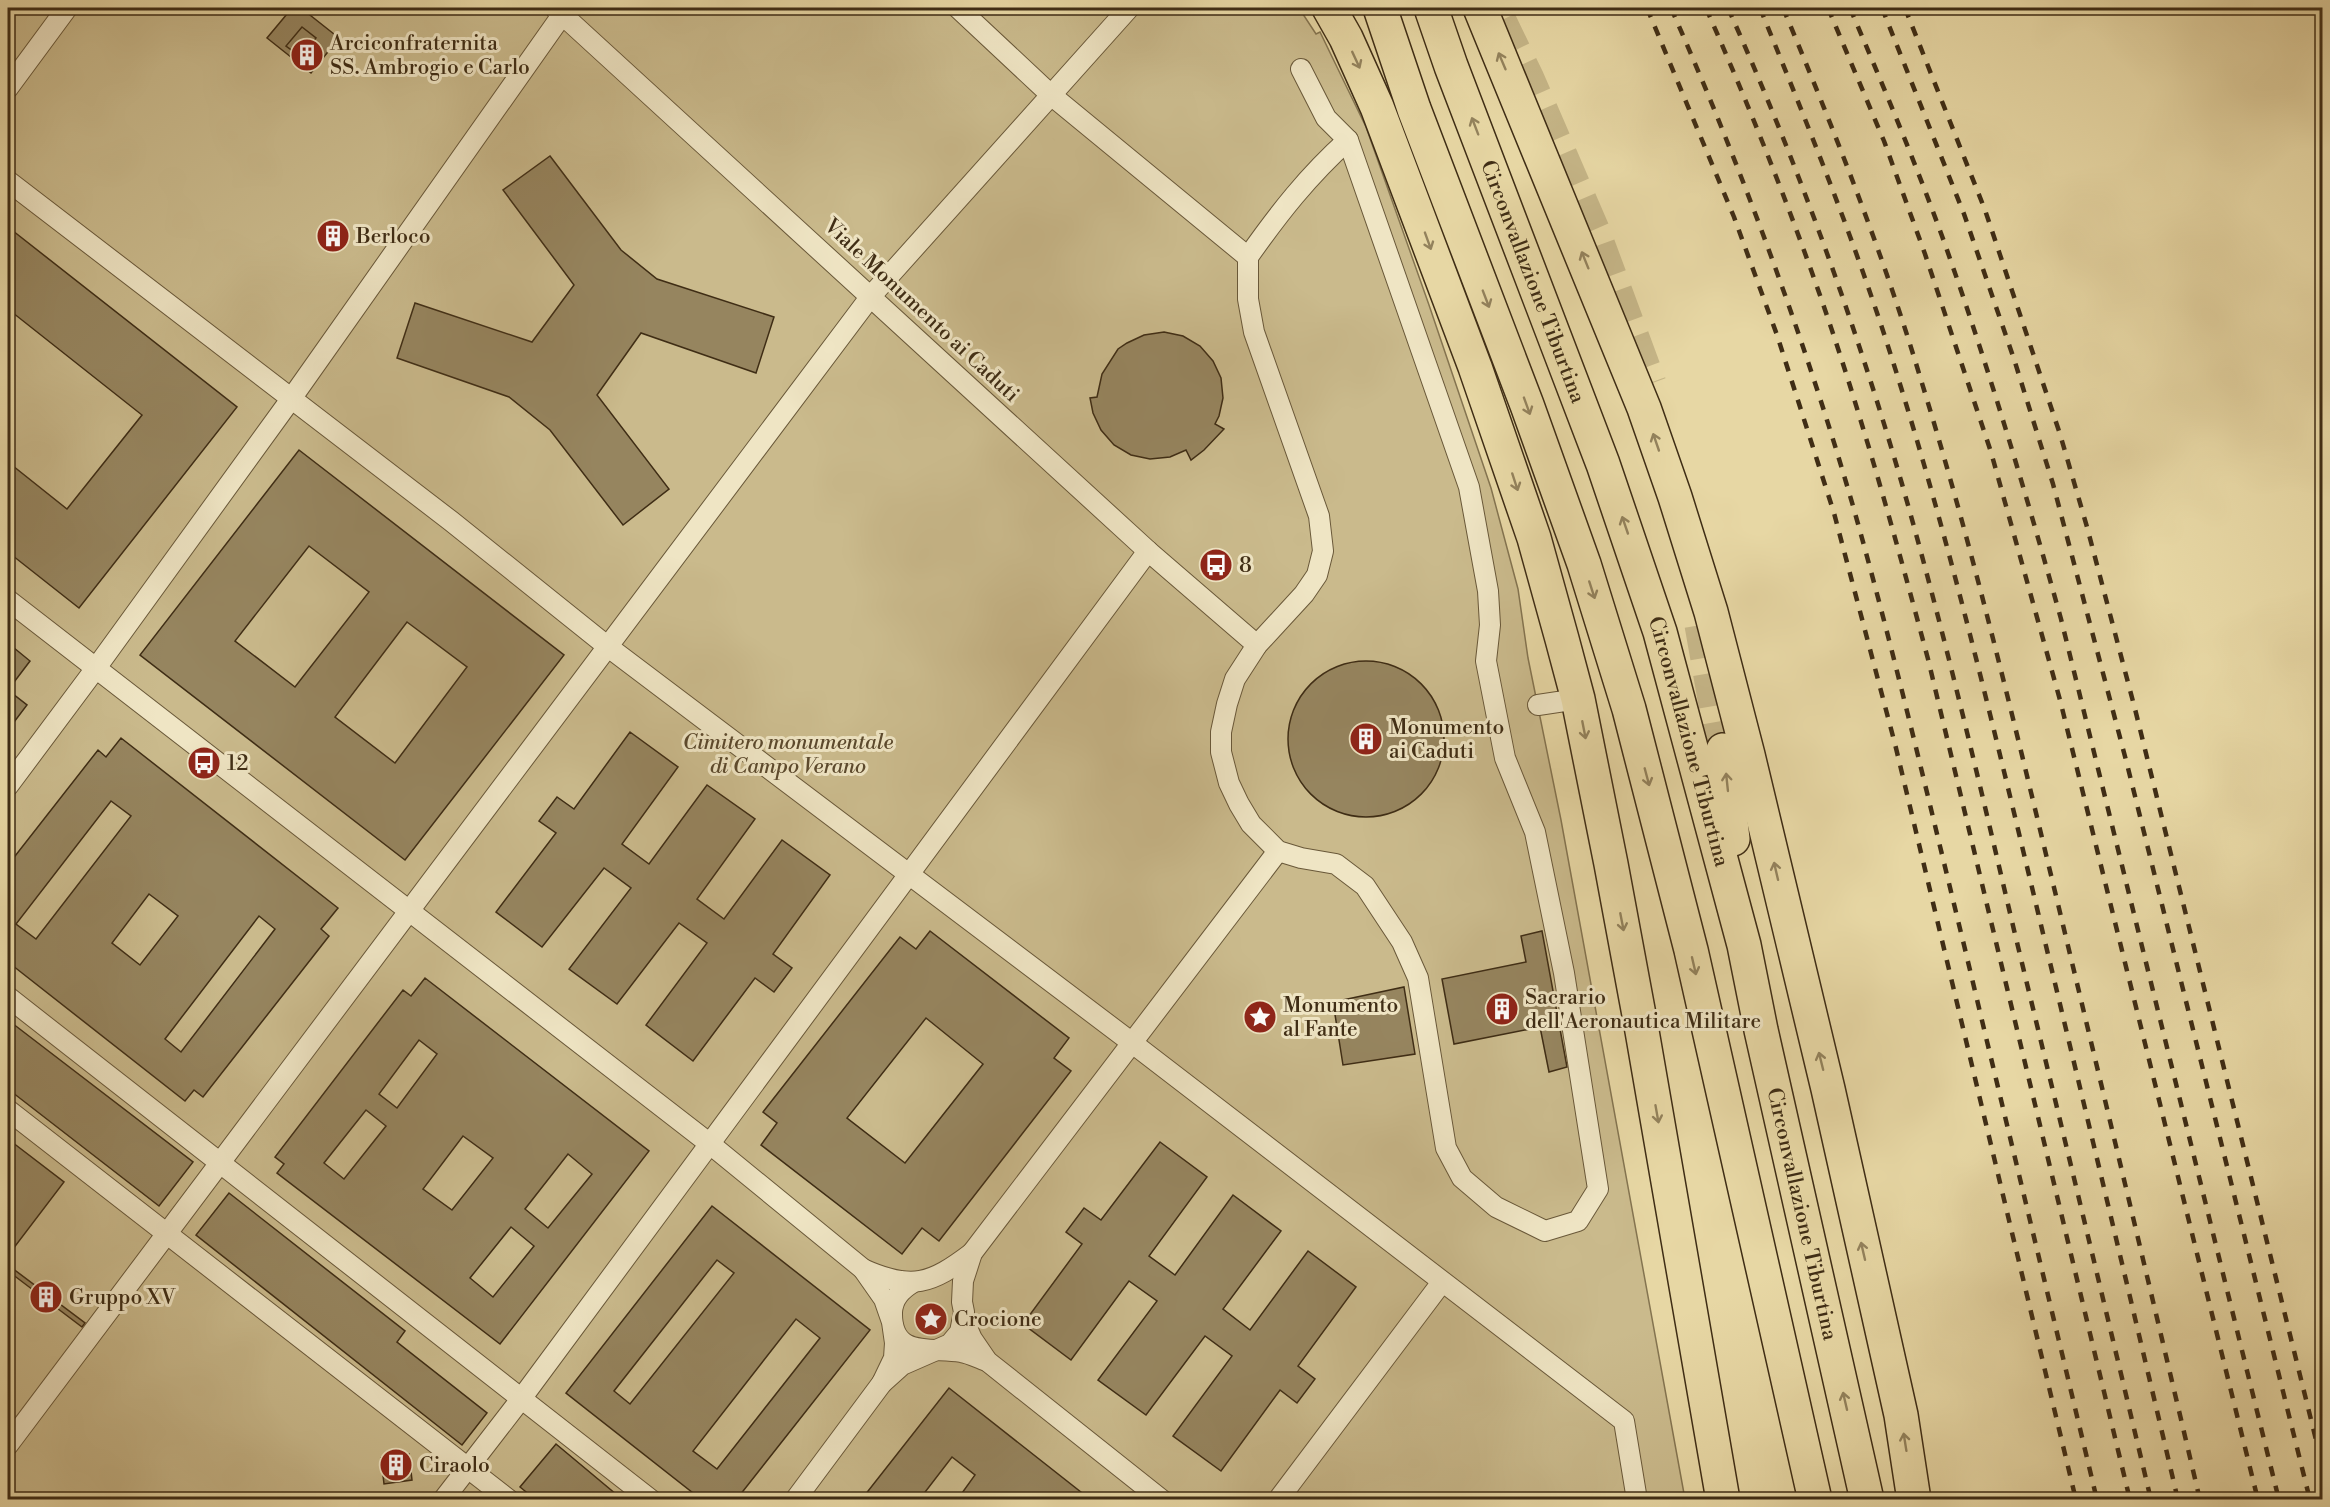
<svg xmlns="http://www.w3.org/2000/svg" width="2330" height="1507" font-family="'Libre Bodoni',serif">
	<style>
		.green { fill: #caba8c; stroke: #847450; stroke-width: 1.5 }
		.building { fill: #96855f; stroke: #3f2d15; stroke-width: 1.5; fill-rule: evenodd }
		.lines { fill: none; stroke-linecap: round; stroke-linejoin: round }
		.trunk-tunnel { stroke: #c5b587; stroke-width: 33; stroke-dasharray: 33 16; stroke-linecap: butt }
		.service-casing { stroke: #695839; stroke-width: 22 }
		.trunk-casing { stroke: #3f2d15; stroke-width: 36 }
		.motorway-casing { stroke: #3f2d15; stroke-width: 36 }
		.service { stroke: #efe5c4; stroke-width: 20 }
		.trunk { stroke: #e7d7a4; stroke-width: 33 }
		.motorway { stroke: #e7d7a4; stroke-width: 33 }
		.rail { stroke: #3f2d15; stroke-width: 4.5; stroke-dasharray: 10 10; stroke-linecap: butt }
		.oneway { stroke: #93825c }
		.labels { text-anchor: middle; stroke-width: 6; stroke-linejoin: round; paint-order: stroke }
		.poi-label { font-size: 21px; fill: #3f2d15; stroke: #efe5c4; text-anchor: start }
		.street-label { font-size: 21px; fill: #3f2d15; stroke: #efe5c4 }
		.park-label { font-size: 21px; font-style: italic; fill: #5b492d; stroke: #efe5c4 }
	</style>
	<rect width="100%" height="100%" fill="#e7d7a4"/>
	<filter id="stains"><feTurbulence type="fractalNoise" baseFrequency=".00333" numOctaves="4"/><feColorMatrix values="0 0 0 0 .2 0 0 0 0 .09 0 0 0 0 .02 0 0 0 .5 -.17"/></filter>
	<radialGradient id="worn" r=".72"><stop offset=".6" stop-color="#630" stop-opacity="0"/><stop offset="1" stop-color="#630" stop-opacity=".3"/></radialGradient>
	<!-- green -->
	<polygon class="green" points="8,8 1299,8 1316,34 1320,32 1366,127 1429,305 1491,488 1518,589 1528,658 1561,820 1685,1499 8,1499"/>
	<!-- building -->
	<g class="building">
		<polygon points="292,8 301,8 339,38 311,73 267,38"/>
		<polygon points="302,27 316,38 301,57 286,46"/>
		<polygon points="550,156 621,250 657,279 774,317 756,373 641,333 597,395 669,489 623,525 550,430 509,397 397,358 415,303 532,342 574,285 503,190"/>
		<polygon points="333,224 345,234 334,247 322,238"/>
		<polygon points="8,227 237,407 79,608 8,552 8,462 67,509 142,415 8,309"/>
		<polygon points="1164,332 1183,336 1200,346 1213,361 1221,378 1223,398 1219,416 1215,424 1224,429 1204,450 1191,460 1186,450 1170,457 1150,459 1131,455 1114,445 1101,430 1093,413 1090,398 1097,397 1102,374 1118,349 1127,343 1144,335"/>
		<path d="M299,450L564,655L405,860L140,655ZM309,546L369,592L295,687L235,641ZM407,622L467,667L395,763L335,717Z"/>
		<polygon points="8,643 30,661 8,690 27,705 8,730"/>
		<circle cx="1366" cy="739" r="78"/>
		<polygon points="630,732 678,767 622,844 649,864 707,785 755,819 697,899 724,919 782,840 830,875 773,954 792,968 774,992 755,978 693,1061 646,1025 707,943 679,923 617,1004 569,969 631,888 604,868 542,947 496,912 556,833 539,821 557,797 574,809"/>
		<path d="M121,738L338,908L321,929L329,936L203,1097L194,1090L185,1101L8,962V865L98,750L106,757ZM111,801L131,816L36,939L16,924ZM149,894L178,916L140,965L112,943ZM259,916L275,929L181,1052L165,1039Z"/>
		<path d="M930,931L1069,1038L1054,1058L1071,1071L939,1241L922,1228L902,1254L761,1145L777,1123L763,1112L900,937L916,949ZM926,1018L983,1064L905,1163L847,1118Z"/>
		<polygon points="1542,931 1567,1067 1549,1072 1540,1027 1454,1044 1442,979 1526,962 1521,936"/>
		<path d="M425,978L649,1151L500,1344L277,1173L284,1164L275,1157L403,990L411,996ZM419,1040L437,1054L397,1108L379,1094ZM366,1110L386,1126L344,1179L324,1163ZM463,1136L493,1158L452,1210L423,1189ZM568,1154L592,1174L548,1228L525,1209ZM511,1227L534,1246L493,1297L470,1278Z"/>
		<polygon points="1404,987 1415,1054 1343,1065 1333,1002"/>
		<polygon points="8,1020 193,1162 159,1206 8,1089"/>
		<polygon points="8,1139 64,1182 13,1249 8,1245"/>
		<polygon points="1160,1142 1207,1177 1149,1256 1175,1275 1233,1195 1281,1231 1223,1309 1250,1330 1308,1251 1356,1287 1298,1366 1315,1379 1297,1403 1280,1390 1221,1471 1173,1436 1232,1356 1205,1336 1146,1415 1098,1380 1157,1301 1129,1281 1071,1360 1023,1324 1082,1244 1066,1232 1084,1208 1101,1220"/>
		<polygon points="229,1193 405,1331 397,1342 487,1413 462,1445 196,1235"/>
		<path d="M712,1206L870,1330L736,1500H702L566,1393ZM717,1260L734,1273L630,1404L614,1391ZM796,1319L820,1338L717,1469L693,1451Z"/>
		<polygon points="8,1265 85,1323 82,1327 8,1271"/>
		<polygon points="949,1388 1091,1500 957,1500 975,1475 952,1457 919,1500 861,1500"/>
		<polygon points="556,1444 623,1500 536,1500 520,1487"/>
		<polygon points="409,1454 412,1480 384,1484 381,1458"/>
	</g>
	<g class="lines">
		<!-- trunk-tunnel -->
		<g class="trunk-tunnel">
			<polyline points="1500,21 1528,79 1594,232 1650,384"/>
			<polyline points="1701,625 1723,750"/>
		</g>
		<!-- service casing -->
		<g class="service-casing">
			<g id="service">
				<polyline points="555,8 1148,551 1257,645"/>
				<path d="M958,8L1051,95L1248,257C1279,213 1308,176 1348,140L1326,118L1301,69"/>
				<polyline points="8,88 67,8"/>
				<polyline points="8,181 451,521 607,646 1131,1042 1624,1421 1637,1500"/>
				<polyline points="1248,257 1248,299 1254,332 1319,516 1323,551 1317,575 1304,594 1257,645 1235,679 1227,704 1221,732 1221,752 1229,783 1239,804 1251,824 1278,851 1301,858 1336,864 1365,886 1402,942 1418,978 1446,1148 1462,1178 1496,1207 1545,1231 1578,1221 1598,1189 1564,973 1535,832 1505,758 1486,661 1490,625 1488,591 1469,487 1348,140"/>
				<polyline points="8,600 710,1144 863,1269 884,1299 892,1322 895,1343 894,1358 882,1383"/>
				<polyline points="1538,705 1578,699"/>
				<polyline points="8,786 96,668 291,399 567,8"/>
				<polyline points="8,997 651,1500"/>
				<polyline points="8,1110 509,1500"/>
				<path d="M863,1269C912,1291 931,1284 972,1253"/>
				<path d="M912,1283C901,1290 893,1298 892,1312C891,1359 931,1347 961,1352C969,1353 978,1358 987,1361"/>
				<polyline points="964,1321 972,1339 987,1361 1162,1500"/>
				<polyline points="8,1445 871,296 1129,8"/>
				<polyline points="443,1500 521,1399 1148,551"/>
				<polyline points="795,1500 882,1383 902,1365 950,1344 960,1332 964,1312 962,1302 963,1281 972,1253 1278,851"/>
				<polyline points="1278,1500 1442,1282"/>
			</g>
		</g>
		<!-- trunk casing -->
		<g class="trunk-casing">
			<g id="trunk">
				<polyline points="1329,8 1346,38 1377,107 1475,367 1534,538 1562,639 1578,699 1611,864 1642,1031 1723,1500"/>
				<polyline points="1380,8 1414,109 1527,405 1584,564 1629,709 1691,950 1815,1500"/>
				<path id="s1" d="M1431,8L1451,66L1603,464L1660,632L1744,945L1761,1030L1867,1500"/>
				<polyline points="1723,750 1733,839"/>
			</g>
		</g>
		<!-- motorway casing -->
		<g class="motorway-casing">
			<polyline id="motorway" points="1480,8 1644,408 1675,497 1711,612 1748,755 1828,1089 1901,1415 1914,1500"/>
		</g>
		<!-- service -->
		<use href="#service" class="service"/>
		<!-- trunk -->
		<use href="#trunk" class="trunk"/>
		<!-- motorway -->
		<use href="#motorway" class="motorway"/>
		<!-- rail -->
		<g class="rail">
			<polyline points="1647,8 1734,217 1777,335 1834,513 1895,744 2076,1500"/>
			<path d="M1671,8C1742,169 1804,337 1853,506C1894,651 1928,798 1964,945C2008,1130 2053,1315 2097,1500"/>
			<path d="M1706,8C1764,140 1817,276 1859,415C1884,496 1906,577 1928,659L2130,1500"/>
			<path d="M1728,8C1797,162 1855,322 1902,484C1944,631 1979,781 2014,930C2060,1120 2106,1310 2151,1500"/>
			<path d="M1760,8C1805,118 1850,229 1887,343C1946,526 1990,713 2035,900C2083,1100 2131,1300 2178,1500"/>
			<path d="M1783,8C1834,130 1883,253 1921,380C1974,552 2015,726 2057,900C2105,1100 2153,1300 2200,1500"/>
			<polyline points="1828,8 1884,141 1925,254 1991,452 2060,700 2258,1500"/>
			<path d="M1850,8C1882,83 1914,159 1942,236C1987,362 2025,490 2061,619L2279,1500"/>
			<polyline points="1882,8 1964,214 2014,359 2053,484 2127,764 2310,1500"/>
			<polyline points="1905,8 1985,210 2060,434 2087,527 2135,709 2322,1464"/>
		</g>
	</g>
	<!-- one-way arrows -->
	<defs><path id="oneway-shaft" d="M-6 0H5M1.5-3L5.5 0L1.5 3" fill="none" stroke-width="1.6" stroke-linecap="round" stroke-linejoin="round" transform="scale(1.5)"/></defs>
	<g class="oneway">
		<use href="#oneway-shaft" transform="translate(1356 60) rotate(65)"/>
		<use href="#oneway-shaft" transform="translate(1502 61) rotate(-113)"/>
		<use href="#oneway-shaft" transform="translate(1475 126) rotate(-111)"/>
		<use href="#oneway-shaft" transform="translate(1428 241) rotate(70)"/>
		<use href="#oneway-shaft" transform="translate(1585 260) rotate(-112)"/>
		<use href="#oneway-shaft" transform="translate(1486 299) rotate(69)"/>
		<use href="#oneway-shaft" transform="translate(1527 406) rotate(70)"/>
		<use href="#oneway-shaft" transform="translate(1656 442) rotate(-109)"/>
		<use href="#oneway-shaft" transform="translate(1515 482) rotate(72)"/>
		<use href="#oneway-shaft" transform="translate(1625 525) rotate(-109)"/>
		<use href="#oneway-shaft" transform="translate(1592 590) rotate(72)"/>
		<use href="#oneway-shaft" transform="translate(1584 730) rotate(79)"/>
		<use href="#oneway-shaft" transform="translate(1647 777) rotate(75)"/>
		<use href="#oneway-shaft" transform="translate(1727 782) rotate(-96)"/>
		<use href="#oneway-shaft" transform="translate(1776 871) rotate(-103)"/>
		<use href="#oneway-shaft" transform="translate(1622 922) rotate(79)"/>
		<use href="#oneway-shaft" transform="translate(1694 966) rotate(77)"/>
		<use href="#oneway-shaft" transform="translate(1821 1061) rotate(-104)"/>
		<use href="#oneway-shaft" transform="translate(1657 1114) rotate(80)"/>
		<use href="#oneway-shaft" transform="translate(1863 1251) rotate(-103)"/>
		<use href="#oneway-shaft" transform="translate(1845 1401) rotate(-103)"/>
		<use href="#oneway-shaft" transform="translate(1905 1442) rotate(-99)"/>
	</g>
	<!-- icons -->
	<defs>
		<g id="building-disc" transform="scale(1.725)"><circle r="9.5" fill="#8f2418" stroke="#efe5c4"/><path d="M-4-6H4V6H1V3H-1V6H-4ZM-2.5-4.3h1.7v1.8h-1.7ZM.8-4.3h1.7v1.8H.8ZM-2.5-1h1.7V.8h-1.7ZM.8-1h1.7V.8H.8Z" fill="#fff"/></g>
		<g id="bus-disc" transform="scale(1.725)"><circle r="9.5" fill="#8f2418" stroke="#efe5c4"/><path d="M-5-6H5V4H4V6H2V4H-2V6H-4V4H-5ZM-3.5-4V0h7V-4ZM-3.5 1.2v1.5H-2V1.2ZM2 1.2v1.5H3.5V1.2Z" fill="#fff"/></g>
		<g id="sight-disc" transform="scale(1.725)"><circle r="9.5" fill="#8f2418" stroke="#efe5c4"/><path d="M0-6L1.8-2.2L6-1.7L2.9 1.2L3.7 5.4L0 3.3L-3.7 5.4L-2.9 1.2L-6-1.7L-1.8-2.2Z" fill="#fff"/></g>
	</defs>
	<g fill-rule="evenodd">
		<use href="#building-disc" x="307" y="55"/>
		<use href="#building-disc" x="333" y="236"/>
		<use href="#bus-disc" x="1216" y="565"/>
		<use href="#building-disc" x="1366" y="739"/>
		<use href="#bus-disc" x="204" y="763"/>
		<use href="#building-disc" x="1502" y="1009"/>
		<use href="#sight-disc" x="1260" y="1017"/>
		<use href="#building-disc" x="46" y="1297"/>
		<use href="#sight-disc" x="931" y="1319"/>
		<use href="#building-disc" x="396" y="1465"/>
	</g>
	<g class="labels">
		<!-- poi labels -->
		<g class="poi-label">
			<text x="330" y="50">Arciconfraternita<tspan x="330" dy="24">SS. Ambrogio e Carlo</tspan></text>
			<text x="356" y="243">Berloco</text>
			<text x="1239" y="572">8</text>
			<text x="1389" y="734">Monumento<tspan x="1389" dy="24">ai Caduti</tspan></text>
			<text x="227" y="770">12</text>
			<text x="1525" y="1004">Sacrario<tspan x="1525" dy="24">dell'Aeronautica Militare</tspan></text>
			<text x="1283" y="1012">Monumento<tspan x="1283" dy="24">al Fante</tspan></text>
			<text x="69" y="1304">Gruppo XV</text>
			<text x="954" y="1326">Crocione</text>
			<text x="419" y="1472">Ciraolo</text>
		</g>
		<!-- street labels -->
		<g class="street-label">
			<text dy="7" stroke="none"><textPath href="#s1" startOffset="292">Circonvallazione Tiburtina</textPath></text>
			<text transform="translate(922 310) rotate(43)" y="7">Viale Monumento ai Caduti</text>
			<text dy="7" stroke="none"><textPath href="#s1" startOffset="778">Circonvallazione Tiburtina</textPath></text>
			<text dy="7" stroke="none"><textPath href="#s1" startOffset="1264">Circonvallazione Tiburtina</textPath></text>
		</g>
		<!-- park labels -->
		<g class="park-label">
			<text x="788" y="749">Cimitero monumentale<tspan x="788" dy="24">di Campo Verano</tspan></text>
		</g>
	</g>
	<!-- margin -->
	<rect width="2330" height="1507" fill="none" stroke="#e7d7a4" stroke-width="30"/>
	<rect x="9" y="9" width="2312" height="1489" fill="none" stroke="#3f2d15" stroke-width="3"/>
	<rect x="15" y="15" width="2300" height="1477" fill="none" stroke="#3f2d15" stroke-width="1.5"/>
	<rect width="100%" height="100%" filter="url(#stains)"/>
	<rect width="100%" height="100%" fill="url(#worn)"/>
</svg>
